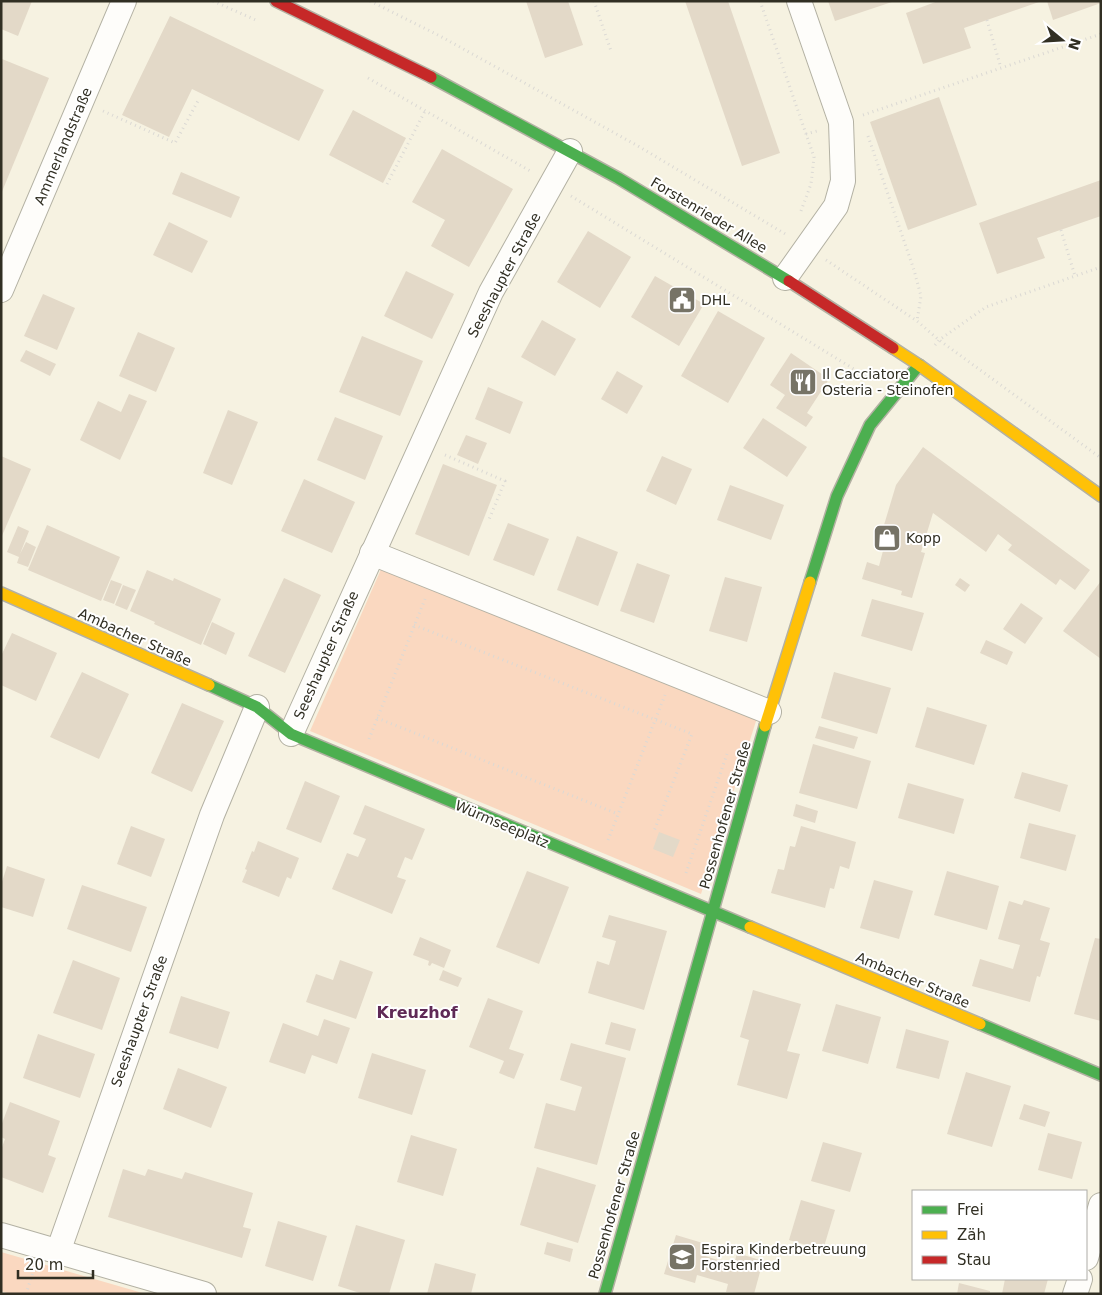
<svg xmlns="http://www.w3.org/2000/svg" width="1102" height="1295" font-family="'DejaVu Sans',sans-serif">
	<style>
		.green { fill: #fad8c0 }
		.building { fill: #e3d9c8 }
		.lines { fill: none; stroke-linecap: round; stroke-linejoin: round }
		.street-casing { stroke: #b3b1a3; stroke-width: 26 }
		.fast-casing { stroke: #b3b1a3; stroke-width: 14 }
		.slow-casing { stroke: #b3b1a3; stroke-width: 14 }
		.jam-casing { stroke: #b3b1a3; stroke-width: 14 }
		.path { stroke: #dbd9d4; stroke-width: 3; stroke-dasharray: 1 4; stroke-linecap: butt }
		.street { stroke: #fefdfa; stroke-width: 24 }
		.fast { stroke: #4caf50; stroke-width: 11 }
		.slow { stroke: #ffc107; stroke-width: 11 }
		.jam { stroke: #c62828; stroke-width: 11 }
		.labels { text-anchor: middle; stroke-width: 4; stroke-linejoin: round; paint-order: stroke }
		.street-label { font-size: 14px; fill: #312f23; stroke: #fff }
		.poi-label { font-size: 14px; fill: #312f23; stroke: #fff; text-anchor: start }
		.quarter-label { font-size: 16px; font-weight: bold; fill: #5f2956; stroke: #fff }
	</style>
	<rect width="100%" height="100%" fill="#f6f2e1"/>
	<!-- green -->
	<g class="green">
		<polygon points="382,567 757,718 701,894 310,731"/>
		<polygon points="1,1252 146,1294 10,1294 1,1291"/>
	</g>
	<!-- building -->
	<g class="building">
		<polygon points="1,1 32,1 18,36 1,29"/>
		<polygon points="526,1 568,1 583,45 545,58"/>
		<polygon points="685,1 728,1 780,153 742,166"/>
		<polygon points="828,1 892,1 892,2 835,21"/>
		<polygon points="938,1 1039,1 1039,2 964,28 971,48 923,64 906,13"/>
		<polygon points="1047,1 1101,1 1101,3 1053,20"/>
		<polygon points="170,16 324,90 299,141 192,89 169,137 122,115"/>
		<polygon points="2,59 49,78 1,194 1,62"/>
		<polygon points="939,97 977,205 908,230 870,122"/>
		<polygon points="353,110 406,138 383,183 329,155"/>
		<polygon points="442,149 513,189 469,267 431,246 445,220 412,202"/>
		<polygon points="181,172 240,197 231,218 172,194"/>
		<polygon points="1101,180 1101,216 1037,238 1045,258 997,274 979,223"/>
		<polygon points="169,222 208,241 192,273 153,255"/>
		<polygon points="588,231 631,257 600,308 557,282"/>
		<polygon points="406,271 454,294 432,339 384,316"/>
		<polygon points="655,276 704,304 679,346 631,317"/>
		<polygon points="43,294 75,308 57,350 24,336"/>
		<polygon points="718,311 765,338 728,403 681,376"/>
		<polygon points="542,320 576,339 555,376 521,357"/>
		<polygon points="138,332 175,348 156,392 119,376"/>
		<polygon points="362,336 423,361 400,416 339,392"/>
		<polygon points="26,350 56,364 50,376 20,361"/>
		<polygon points="791,353 829,379 807,413 813,417 806,427 776,408 785,395 770,385"/>
		<polygon points="617,371 643,386 627,414 601,399"/>
		<polygon points="488,387 523,402 510,434 475,419"/>
		<polygon points="129,394 147,401 120,460 80,440 98,401 121,412"/>
		<polygon points="228,410 258,422 232,485 203,473"/>
		<polygon points="335,417 383,436 365,480 317,460"/>
		<polygon points="763,418 807,447 787,477 743,448"/>
		<polygon points="466,435 487,443 478,464 457,455"/>
		<polygon points="923,447 1090,570 1075,590 1060,579 1056,585 1008,550 1012,545 998,534 986,552 933,513 921,552 925,553 912,598 901,595 902,591 862,579 867,562 879,566 884,547 878,545 896,485"/>
		<polygon points="1,456 31,469 1,538"/>
		<polygon points="662,456 692,469 676,505 646,491"/>
		<polygon points="443,464 497,485 469,556 415,534"/>
		<polygon points="304,479 355,502 332,553 281,531"/>
		<polygon points="730,485 784,505 771,540 717,520"/>
		<polygon points="508,523 549,539 534,576 493,560"/>
		<polygon points="47,525 120,557 101,601 28,570"/>
		<polygon points="18,526 29,531 20,554 26,542 36,547 28,567 17,563 19,557 7,552"/>
		<polygon points="577,536 618,552 598,606 557,590"/>
		<polygon points="637,563 670,575 654,623 620,611"/>
		<polygon points="147,570 173,581 174,578 221,599 201,645 154,624 155,622 130,611"/>
		<polygon points="725,577 762,587 747,642 709,631"/>
		<polygon points="284,578 321,595 285,673 248,656"/>
		<polygon points="960,578 970,585 965,592 955,585"/>
		<polygon points="111,580 122,584 114,604 103,600"/>
		<polygon points="1101,581 1101,659 1063,631"/>
		<polygon points="123,585 136,590 127,610 115,605"/>
		<polygon points="872,599 924,613 912,651 861,636"/>
		<polygon points="1021,603 1043,618 1025,644 1003,629"/>
		<polygon points="212,622 235,633 226,655 203,644"/>
		<polygon points="12,633 57,653 36,701 1,685 1,656"/>
		<polygon points="986,640 1013,652 1007,665 980,653"/>
		<polygon points="82,672 129,694 99,759 50,737"/>
		<polygon points="834,672 891,688 877,734 821,718"/>
		<polygon points="182,703 224,721 192,792 151,773"/>
		<polygon points="927,707 987,725 974,765 915,747"/>
		<polygon points="819,726 858,737 854,749 815,738"/>
		<polygon points="813,744 871,761 857,809 799,793"/>
		<polygon points="1022,772 1068,785 1060,812 1014,798"/>
		<polygon points="305,781 340,796 321,843 286,829"/>
		<polygon points="908,783 964,799 954,834 898,818"/>
		<polygon points="796,804 818,811 815,823 793,816"/>
		<polygon points="365,805 425,829 412,860 405,857 397,877 406,880 392,914 332,889 347,853 358,857 366,839 353,834"/>
		<polygon points="1029,823 1076,835 1066,871 1020,858"/>
		<polygon points="131,826 165,839 151,877 117,864"/>
		<polygon points="801,826 856,842 849,869 840,866 834,889 830,888 825,908 771,893 778,869 784,870 790,846 795,847"/>
		<polygon points="659,832 680,840 673,857 653,849"/>
		<polygon points="258,841 299,858 291,879 287,877 279,897 242,882 247,870 245,869 252,851 254,852"/>
		<polygon points="7,866 45,879 33,917 1,907 1,885"/>
		<polygon points="527,871 569,887 539,964 496,947"/>
		<polygon points="947,871 999,886 987,930 934,915"/>
		<polygon points="874,880 913,891 899,939 860,928"/>
		<polygon points="82,885 147,907 131,952 67,929"/>
		<polygon points="1024,900 1050,908 1040,940 1050,943 1040,977 1037,976 1030,1002 972,986 980,959 1013,969 1020,945 998,939 1009,901 1022,905"/>
		<polygon points="609,915 667,931 644,1010 588,993 597,961 609,965 616,941 602,937"/>
		<polygon points="420,937 451,950 444,968 432,963 430,966 428,965 429,961 413,955"/>
		<polygon points="1095,938 1101,939 1101,1021 1074,1014"/>
		<polygon points="73,960 120,978 102,1030 53,1013"/>
		<polygon points="340,960 373,972 356,1019 306,1002 316,974 333,980"/>
		<polygon points="443,970 462,978 458,987 439,980"/>
		<polygon points="753,990 801,1004 787,1051 800,1054 787,1099 737,1085 749,1040 740,1037"/>
		<polygon points="181,996 230,1012 218,1049 169,1033"/>
		<polygon points="488,998 523,1011 509,1049 524,1054 514,1079 499,1073 504,1061 469,1047"/>
		<polygon points="836,1004 881,1017 868,1064 822,1051"/>
		<polygon points="324,1019 350,1028 337,1064 312,1055 305,1074 269,1062 283,1023 318,1036"/>
		<polygon points="611,1022 636,1029 630,1051 605,1044"/>
		<polygon points="906,1029 949,1041 939,1079 896,1068"/>
		<polygon points="38,1034 95,1054 80,1098 23,1078"/>
		<polygon points="571,1043 626,1058 597,1165 534,1148 546,1103 575,1111 582,1087 560,1080"/>
		<polygon points="372,1053 426,1070 412,1115 358,1098"/>
		<polygon points="178,1068 227,1087 211,1128 163,1109"/>
		<polygon points="966,1072 1011,1086 992,1147 947,1134"/>
		<polygon points="10,1102 60,1121 48,1155 56,1158 43,1193 1,1177 1,1150 5,1139 1,1137 1,1126"/>
		<polygon points="1024,1104 1050,1112 1045,1127 1019,1119"/>
		<polygon points="1048,1133 1082,1142 1072,1179 1038,1170"/>
		<polygon points="411,1135 457,1149 443,1196 397,1182"/>
		<polygon points="823,1142 862,1153 850,1192 811,1181"/>
		<polygon points="537,1167 596,1185 578,1243 520,1225"/>
		<polygon points="123,1169 145,1176 148,1169 182,1179 185,1172 253,1193 243,1227 251,1229 242,1258 108,1217"/>
		<polygon points="801,1200 835,1210 823,1250 789,1240"/>
		<polygon points="278,1221 327,1236 313,1281 265,1266"/>
		<polygon points="356,1225 405,1240 389,1294 363,1294 338,1286"/>
		<polygon points="676,1235 706,1244 702,1255 734,1265 737,1253 763,1261 754,1294 726,1292 728,1284 697,1275 695,1283 664,1274"/>
		<polygon points="547,1242 573,1249 570,1262 544,1254"/>
		<polygon points="435,1263 476,1274 471,1294 427,1294"/>
		<polygon points="1005,1279 1048,1279 1044,1294 1002,1294"/>
		<polygon points="959,1283 990,1291 990,1294 957,1294"/>
	</g>
	<g class="lines">
		<!-- street casing -->
		<g class="street-casing">
			<g id="street">
				<polyline points="785,278 836,206 843,181 841,122 799,1"/>
				<polyline points="1,290 124,1"/>
				<polyline points="372,553 769,712"/>
				<polyline points="291,734 491,292 570,151"/>
				<polyline points="1,1235 204,1294"/>
				<polyline points="58,1252 212,815 257,707"/>
				<polyline points="1086,1258 1101,1205"/>
				<polyline points="1075,1294 1080,1279"/>
			</g>
		</g>
		<!-- fast casing -->
		<g class="fast-casing">
			<g id="fast">
				<polyline points="431,77 618,178 789,281"/>
				<polyline points="810,582 837,496 870,425 919,365"/>
				<polyline points="209,685 257,707 291,734 750,927"/>
				<polyline points="980,1024 1101,1075"/>
				<polyline points="605,1294 765,726"/>
			</g>
		</g>
		<!-- slow casing -->
		<g class="slow-casing">
			<g id="slow">
				<polyline points="893,348 919,365 1101,496"/>
				<polyline points="1,593 209,685"/>
				<polyline points="765,726 810,582"/>
				<polyline points="750,927 980,1024"/>
			</g>
		</g>
		<!-- jam casing -->
		<g class="jam-casing">
			<g id="jam">
				<polyline points="276,1 431,77"/>
				<polyline points="789,281 893,348"/>
			</g>
		</g>
		<!-- path -->
		<g class="path">
			<polyline points="213,1 258,21"/>
			<polyline points="370,1 440,36 638,146 787,235"/>
			<polyline points="594,1 611,51"/>
			<polyline points="760,1 814,157 811,184 801,211"/>
			<polyline points="987,20 1001,68"/>
			<polyline points="368,78 532,172"/>
			<polyline points="103,111 175,143 199,99"/>
			<polyline points="863,115 1101,34"/>
			<polyline points="806,134 817,131"/>
			<polyline points="868,136 914,270 921,296 917,321"/>
			<polyline points="387,184 425,111"/>
			<polyline points="571,196 867,377 873,380"/>
			<polyline points="1061,230 1075,276"/>
			<polyline points="826,260 917,321 939,340 1101,458"/>
			<polyline points="935,345 939,340 986,307 1101,267"/>
			<polyline points="445,455 505,481 488,522"/>
			<polyline points="414,625 692,734 654,831"/>
			<polyline points="377,718 618,814"/>
			<polyline points="369,739 425,599"/>
			<polyline points="608,840 665,695"/>
			<polyline points="686,873 727,754"/>
			<polyline points="26,1294 34,1269"/>
		</g>
		<!-- street -->
		<use href="#street" class="street"/>
		<!-- fast -->
		<use href="#fast" class="fast"/>
		<!-- slow -->
		<use href="#slow" class="slow"/>
		<!-- jam -->
		<use href="#jam" class="jam"/>
	</g>
	<!-- icons -->
	<defs>
		<g id="civic-square" transform="scale(1.4375)"><rect x="-9" y="-9" width="18" height="18" rx="4" fill="#767366" stroke="#fff"/><path d="M-.6-6.5H3V-4.5H.6V-3L4-1V1h2V6H-6V1h2V-1L-.6-3ZM-1.2 2.5V6h2.4V2.5Z" fill="#fff"/></g>
		<g id="restaurant-square" transform="scale(1.4375)"><rect x="-9" y="-9" width="18" height="18" rx="4" fill="#767366" stroke="#fff"/><path d="M-5-6h1v4h1v-4h1v4h1v-4h1v5L-1.5 .5V6h-2V.5L-5-1ZM5-6V6H3V1.5H1.5Q1.5-4 5-6Z" fill="#fff"/></g>
		<g id="shop-square" transform="scale(1.4375)"><rect x="-9" y="-9" width="18" height="18" rx="4" fill="#767366" stroke="#fff"/><path d="M-5-2.5h2.3a2.7 3.5 0 0 1 5.4 0H5L5.5 6h-11ZM-1.5-2.5h3a1.5 2.3 0 0 0-3 0Z" fill="#fff"/></g>
		<g id="school-square" transform="scale(1.4375)"><rect x="-9" y="-9" width="18" height="18" rx="4" fill="#767366" stroke="#fff"/><path d="M0-5L7-2L0 1L-7-2ZM-4 1L0 2.5L4 1V4Q0 6-4 4Z" fill="#fff"/></g>
	</defs>
	<g fill-rule="evenodd">
		<use href="#civic-square" x="682" y="300"/>
		<use href="#restaurant-square" x="803" y="382"/>
		<use href="#shop-square" x="887" y="538"/>
		<use href="#school-square" x="682" y="1257"/>
	</g>
	<g class="labels">
		<!-- street labels -->
		<g class="street-label">
			<text transform="translate(63 146) rotate(-67)" y="5">Ammerlandstraße</text>
			<text transform="translate(709 215) rotate(31)" y="5">Forstenrieder Allee</text>
			<text transform="translate(504 275) rotate(-62)" y="5">Seeshaupter Straße</text>
			<text transform="translate(135 637) rotate(24)" y="5">Ambacher Straße</text>
			<text transform="translate(326 655) rotate(-66)" y="5">Seeshaupter Straße</text>
			<text transform="translate(725 815) rotate(-74)" y="5">Possenhofener Straße</text>
			<text transform="translate(502 824) rotate(23)" y="5">Würmseeplatz</text>
			<text transform="translate(913 980) rotate(23)" y="5">Ambacher Straße</text>
			<text transform="translate(139 1021) rotate(-70)" y="5">Seeshaupter Straße</text>
			<text transform="translate(614 1205) rotate(-74)" y="5">Possenhofener Straße</text>
		</g>
		<!-- poi labels -->
		<g class="poi-label">
			<text x="701" y="305">DHL</text>
			<text x="822" y="379">Il Cacciatore<tspan x="822" dy="16">Osteria - Steinofen</tspan></text>
			<text x="906" y="543">Kopp</text>
			<text x="701" y="1254">Espira Kinderbetreuung<tspan x="701" dy="16">Forstenried</tspan></text>
		</g>
		<!-- quarter labels -->
		<g class="quarter-label">
			<text x="417" y="1018">Kreuzhof</text>
		</g>
	</g>
	<!-- border -->
	<rect width="1102" height="1295" fill="none" stroke="#312f23" stroke-width="5"/>
	<!-- legend -->
	<rect x="912" y="1190" width="175" height="90" fill="#ffffff" stroke="#adaca7"/>
	<rect x="922" y="1206" width="25" height="8" fill="#4caf50" stroke="#adaca7"/>
	<text x="957" y="1215" font-size="15" fill="#312f23">Frei</text>
	<rect x="922" y="1231" width="25" height="8" fill="#ffc107" stroke="#adaca7"/>
	<text x="957" y="1240" font-size="15" fill="#312f23">Zäh</text>
	<rect x="922" y="1256" width="25" height="8" fill="#c62828" stroke="#adaca7"/>
	<text x="957" y="1265" font-size="15" fill="#312f23">Stau</text>
	<!-- north arrow -->
	<g transform="translate(1062 40) rotate(108)" stroke="#ffffff" stroke-width="4" paint-order="stroke">
	<path d="M0-4L9 19L0 12L-9 19Z" fill="#312f23"/>
	<text y="-8" font-size="14" font-weight="bold" text-anchor="middle" fill="#312f23">N</text>
	</g>
	<!-- scale -->
	<path d="M18 1270v8h75v-8" fill="none" stroke="#312f23" stroke-width="2.5"/>
	<text x="25" y="1270" font-size="15" fill="#312f23" stroke="#ffffff" stroke-width="4" paint-order="stroke">20 m</text>
</svg>
